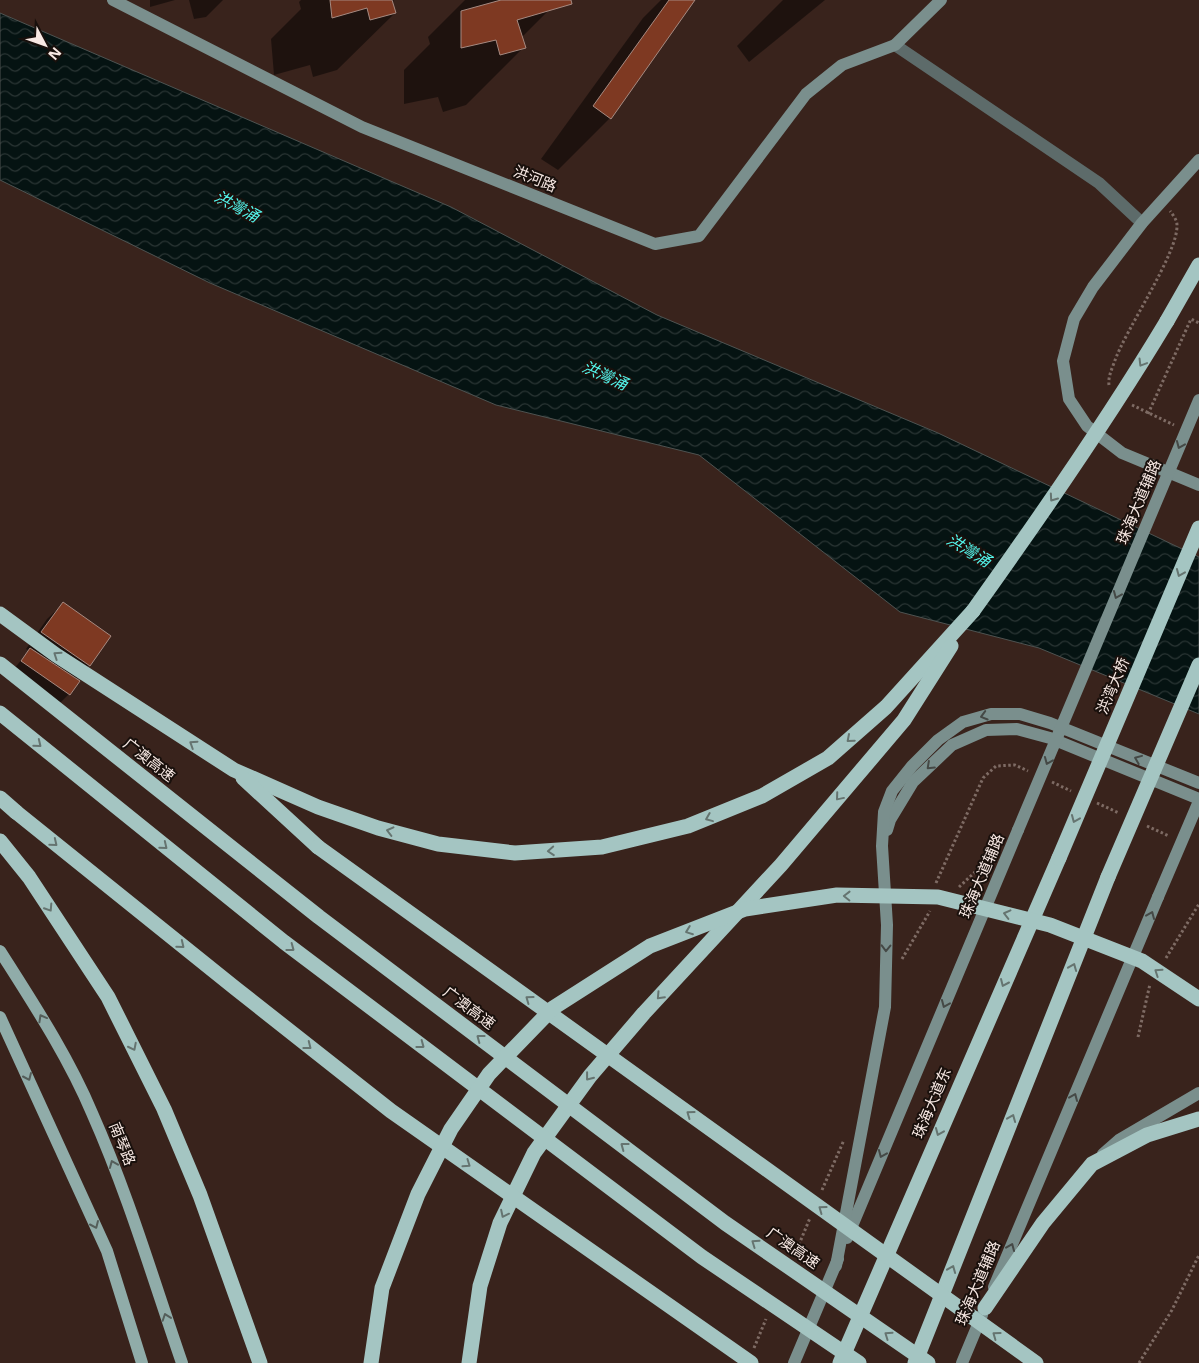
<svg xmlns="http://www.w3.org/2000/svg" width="1199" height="1363" font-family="'Open Sans','Noto Sans SC',sans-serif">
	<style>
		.water { fill: url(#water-waves); stroke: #4e5351 }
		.shadow { fill: #0007 }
		.building { fill: #7e3922; stroke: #a68a81 }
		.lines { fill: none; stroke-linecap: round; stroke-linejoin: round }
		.path { stroke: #7e6b64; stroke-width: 3; stroke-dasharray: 2.5 2.5; stroke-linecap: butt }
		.street { stroke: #5d6b6a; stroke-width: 12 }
		.secondary { stroke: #7a8f8d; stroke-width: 12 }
		.primary { stroke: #90aca9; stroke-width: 12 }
		.highway { stroke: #a4c5c2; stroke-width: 15 }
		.secondary-bridge { stroke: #7a8f8d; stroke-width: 12 }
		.highway-bridge { stroke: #a4c5c2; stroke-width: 15 }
		.oneway { stroke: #657470 }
		.oneway2 { stroke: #454946 }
		.oneway3 { stroke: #545e5a }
		.labels { text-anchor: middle; stroke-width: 4; stroke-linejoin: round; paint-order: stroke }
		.street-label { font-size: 15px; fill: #f8e9e4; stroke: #19100c }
		.water-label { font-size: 16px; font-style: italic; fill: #53f5ec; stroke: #19100c }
	</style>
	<defs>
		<pattern id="water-waves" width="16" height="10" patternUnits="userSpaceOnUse" patternTransform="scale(1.25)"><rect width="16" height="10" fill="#051312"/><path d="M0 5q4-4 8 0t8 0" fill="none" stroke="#2a3534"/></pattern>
	</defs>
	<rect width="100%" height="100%" fill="#39231c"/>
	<!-- water -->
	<polygon class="water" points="0,13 451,207 657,315 938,433 1199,557 1199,714 1039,648 900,612 699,455 496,405 210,283 0,180"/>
	<!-- shadow -->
	<g class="shadow">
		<polygon points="150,0 175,0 150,7"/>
		<polygon points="189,0 223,0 206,17 194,19"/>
		<polygon points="301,0 394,0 392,3 395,13 337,70 313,77 310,65 274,75 271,39 301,9 299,2"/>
		<polygon points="465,0 547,0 549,10 521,38 524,47 466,105 443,112 438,97 404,104 404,70 430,44 428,37"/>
		<polygon points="661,0 693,0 610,118 558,170 541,159 643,18"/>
		<polygon points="783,0 825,0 749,62 737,46"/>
		<polygon points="63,604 89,665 75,680 69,694 53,710 7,677 29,651 26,649 47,619"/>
	</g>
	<!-- building -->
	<g class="building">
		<polygon points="330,0 392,0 396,13 370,20 367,8 332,18"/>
		<polygon points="501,0 571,0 572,4 517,20 526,48 500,55 496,40 461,48 461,11"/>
		<polygon points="669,0 695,0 611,119 593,106"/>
		<polygon points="63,602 111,636 90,666 41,632"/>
		<polygon points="30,648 80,681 70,695 21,661"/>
	</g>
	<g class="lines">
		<!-- path -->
		<g class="path">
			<path d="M1109,385C1108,378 1111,371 1114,363C1125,330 1178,254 1177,225C1177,220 1173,215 1170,211"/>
			<polyline points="1132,405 1174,425"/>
			<polyline points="1148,414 1191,319 1199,323"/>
			<polyline points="1052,782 1071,791"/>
			<polyline points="1097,803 1119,813"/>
			<polyline points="1147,826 1169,836"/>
			<polyline points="936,883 983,778 996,766 1015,765 1028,771"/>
			<polyline points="959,887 989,859"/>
			<polyline points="1166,958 1199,904"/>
			<polyline points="902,959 930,911"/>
			<polyline points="1138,1037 1150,984"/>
			<polyline points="822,1190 844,1140"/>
			<polyline points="795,1254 810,1218"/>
			<polyline points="754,1348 766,1319"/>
			<polyline points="1139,1363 1172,1310 1199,1255"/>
		</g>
		<!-- street -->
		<polyline class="street" points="895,45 1099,183 1142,223"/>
		<!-- secondary -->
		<g class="secondary">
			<polyline points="113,0 362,127 655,244 699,236 806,94 842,65 895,45 941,0"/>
			<polyline points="1199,160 1142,223 1093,287 1074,319 1063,361 1069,399 1087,426 1122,453 1199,485"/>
			<polyline points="887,830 890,820 913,782 952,745 986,730 1017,729 1050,738 1199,799"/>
			<polyline points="1103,1154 1119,1140 1199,1093"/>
			<polyline points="847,1238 1018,830"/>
			<polyline points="836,1266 885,1007 887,925 882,846 884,812 892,791 912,766 938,740 963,722 991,714 1020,714 1050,723 1199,783"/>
			<polyline points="994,1287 1158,897"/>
			<polyline points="794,1363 838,1259"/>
			<polyline points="962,1363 982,1315"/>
		</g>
		<!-- primary -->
		<g class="primary">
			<path d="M0,951C33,1003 68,1056 92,1113C128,1194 153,1279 182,1363"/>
			<polyline points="0,1017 107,1251 142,1363"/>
		</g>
		<!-- highway -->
		<g class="highway">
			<polyline points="1167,321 1199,265"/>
			<polyline points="0,614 56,655 234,770 318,807 378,828 438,844 515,853 602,847 688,826 762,796 828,758 886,707 973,611"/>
			<polyline points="243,778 318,847"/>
			<polyline points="0,798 16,812"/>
			<polyline points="0,841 29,877 108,997 164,1109 200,1195 260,1363"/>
			<polyline points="985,1308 1043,1223 1092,1164 1147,1135 1199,1119"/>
			<polyline points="469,1363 480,1286 500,1223 534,1153 590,1076 644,1013 781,865 904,720 951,646"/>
			<polyline points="840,1363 1059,858"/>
			<polyline points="915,1363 1108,877"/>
		</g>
		<!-- secondary-bridge -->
		<g class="secondary-bridge">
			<polyline points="1018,830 1199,400"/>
			<polyline points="1158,897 1199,801"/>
		</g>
		<!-- highway-bridge -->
		<g class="highway-bridge">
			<path d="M973,611C1041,516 1107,421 1167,321"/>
			<polyline points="0,664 319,917 725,1223 928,1363"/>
			<polyline points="0,713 284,942 702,1257 859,1363"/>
			<polyline points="16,812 235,988 391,1111 751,1363"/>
			<polyline points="318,847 1036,1363"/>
			<polyline points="1059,858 1199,528"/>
			<polyline points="1108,877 1199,665"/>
			<polyline points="371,1363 382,1288 418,1194 451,1129 489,1074 553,1008 650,946 745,909 837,895 938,897 1050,925 1142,961 1199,999"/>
		</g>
	</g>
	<!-- one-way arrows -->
	<defs><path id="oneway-chevron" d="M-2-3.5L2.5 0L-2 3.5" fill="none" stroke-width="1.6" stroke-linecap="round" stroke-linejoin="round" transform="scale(1.25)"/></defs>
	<g class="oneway">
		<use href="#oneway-chevron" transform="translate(1142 363) rotate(121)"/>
		<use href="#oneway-chevron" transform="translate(1053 498) rotate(125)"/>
		<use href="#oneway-chevron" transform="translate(1180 573) rotate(113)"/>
		<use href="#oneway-chevron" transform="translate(57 655) rotate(-146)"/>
		<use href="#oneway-chevron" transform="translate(850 739) rotate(139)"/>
		<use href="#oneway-chevron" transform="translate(38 744) rotate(39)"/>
		<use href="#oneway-chevron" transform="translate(193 744) rotate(-147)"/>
		<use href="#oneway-chevron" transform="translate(839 797) rotate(130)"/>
		<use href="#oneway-chevron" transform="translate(709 818) rotate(158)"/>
		<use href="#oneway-chevron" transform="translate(1075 819) rotate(113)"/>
		<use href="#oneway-chevron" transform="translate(390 831) rotate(-166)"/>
		<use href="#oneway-chevron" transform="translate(54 843) rotate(39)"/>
		<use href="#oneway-chevron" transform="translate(164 846) rotate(39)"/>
		<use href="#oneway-chevron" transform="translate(551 851) rotate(176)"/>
		<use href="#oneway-chevron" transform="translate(847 896) rotate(-179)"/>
		<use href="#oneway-chevron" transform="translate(49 908) rotate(57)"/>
		<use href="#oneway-chevron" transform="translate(1007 914) rotate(-166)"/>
		<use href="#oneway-chevron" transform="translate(689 931) rotate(159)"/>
		<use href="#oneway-chevron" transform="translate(181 945) rotate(39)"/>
		<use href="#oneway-chevron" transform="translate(291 948) rotate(37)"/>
		<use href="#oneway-chevron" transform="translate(1073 967) rotate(-68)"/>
		<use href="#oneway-chevron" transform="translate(1158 972) rotate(-146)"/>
		<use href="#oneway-chevron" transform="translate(1004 983) rotate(114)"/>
		<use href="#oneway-chevron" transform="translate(660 996) rotate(133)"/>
		<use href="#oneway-chevron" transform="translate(529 999) rotate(-144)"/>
		<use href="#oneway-chevron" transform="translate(480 1038) rotate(-143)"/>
		<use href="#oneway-chevron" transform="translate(421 1045) rotate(37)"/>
		<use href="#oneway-chevron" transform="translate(308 1046) rotate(38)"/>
		<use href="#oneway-chevron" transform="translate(133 1047) rotate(63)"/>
		<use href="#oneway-chevron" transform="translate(589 1077) rotate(128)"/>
		<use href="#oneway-chevron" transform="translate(690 1114) rotate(-144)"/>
		<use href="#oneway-chevron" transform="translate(1012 1118) rotate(-68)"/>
		<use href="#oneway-chevron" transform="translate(939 1132) rotate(113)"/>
		<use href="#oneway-chevron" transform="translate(624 1146) rotate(-143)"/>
		<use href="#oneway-chevron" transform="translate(467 1164) rotate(35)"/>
		<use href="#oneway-chevron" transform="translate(822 1209) rotate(-144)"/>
		<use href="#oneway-chevron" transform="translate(504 1214) rotate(116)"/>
		<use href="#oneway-chevron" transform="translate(755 1243) rotate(-145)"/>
		<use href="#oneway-chevron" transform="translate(952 1269) rotate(-68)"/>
		<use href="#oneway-chevron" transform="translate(888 1335) rotate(-145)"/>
		<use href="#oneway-chevron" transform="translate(996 1335) rotate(-144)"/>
	</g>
	<g class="oneway2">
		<use href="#oneway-chevron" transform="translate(1180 445) rotate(113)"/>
		<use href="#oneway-chevron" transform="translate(1117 595) rotate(113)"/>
		<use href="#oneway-chevron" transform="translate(984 716) rotate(164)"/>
		<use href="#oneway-chevron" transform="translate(1138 759) rotate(-158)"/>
		<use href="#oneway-chevron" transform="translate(1048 761) rotate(113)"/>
		<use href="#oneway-chevron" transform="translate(930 766) rotate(137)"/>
		<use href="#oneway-chevron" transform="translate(1151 915) rotate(-67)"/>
		<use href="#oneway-chevron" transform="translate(886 948) rotate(91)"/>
		<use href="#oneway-chevron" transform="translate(945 1004) rotate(113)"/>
		<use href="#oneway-chevron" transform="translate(1074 1097) rotate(-67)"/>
		<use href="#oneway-chevron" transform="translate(882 1154) rotate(113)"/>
		<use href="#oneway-chevron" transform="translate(1011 1247) rotate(-67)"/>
	</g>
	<g class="oneway3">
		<use href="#oneway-chevron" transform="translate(42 1018) rotate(-119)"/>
		<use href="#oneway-chevron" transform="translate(28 1077) rotate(66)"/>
		<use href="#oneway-chevron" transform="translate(113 1164) rotate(-112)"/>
		<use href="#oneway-chevron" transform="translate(95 1225) rotate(66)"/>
		<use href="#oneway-chevron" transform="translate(166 1317) rotate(-109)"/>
	</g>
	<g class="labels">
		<!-- street labels -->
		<g class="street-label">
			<text transform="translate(535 179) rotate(22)" y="5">洪河路</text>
			<text transform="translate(1139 502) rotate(-67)" y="5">珠海大道辅路</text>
			<text transform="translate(1113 686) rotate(-67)" y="5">洪湾大桥</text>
			<text transform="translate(149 760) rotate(38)" y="5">广澳高速</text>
			<text transform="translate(982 876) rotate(-67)" y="5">珠海大道辅路</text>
			<text transform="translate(469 1008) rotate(37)" y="5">广澳高速</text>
			<text transform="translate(932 1103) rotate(-67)" y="5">珠海大道东</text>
			<text transform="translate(122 1144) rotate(68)" y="5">南琴路</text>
			<text transform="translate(793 1248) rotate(35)" y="5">广澳高速</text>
			<text transform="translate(978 1283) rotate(-67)" y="5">珠海大道辅路</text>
		</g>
		<!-- water labels -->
		<g class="water-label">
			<text transform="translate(237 206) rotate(28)" y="6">洪灣涌</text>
			<text transform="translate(605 375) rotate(24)" y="6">洪灣涌</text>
			<text transform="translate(969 550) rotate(31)" y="6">洪灣涌</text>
		</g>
	</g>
	<!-- north arrow -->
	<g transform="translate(45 45) rotate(131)" stroke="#19100c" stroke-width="4" paint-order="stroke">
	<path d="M0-4L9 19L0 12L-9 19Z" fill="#f8e9e4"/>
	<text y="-8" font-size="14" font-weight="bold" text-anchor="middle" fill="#f8e9e4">N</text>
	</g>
</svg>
